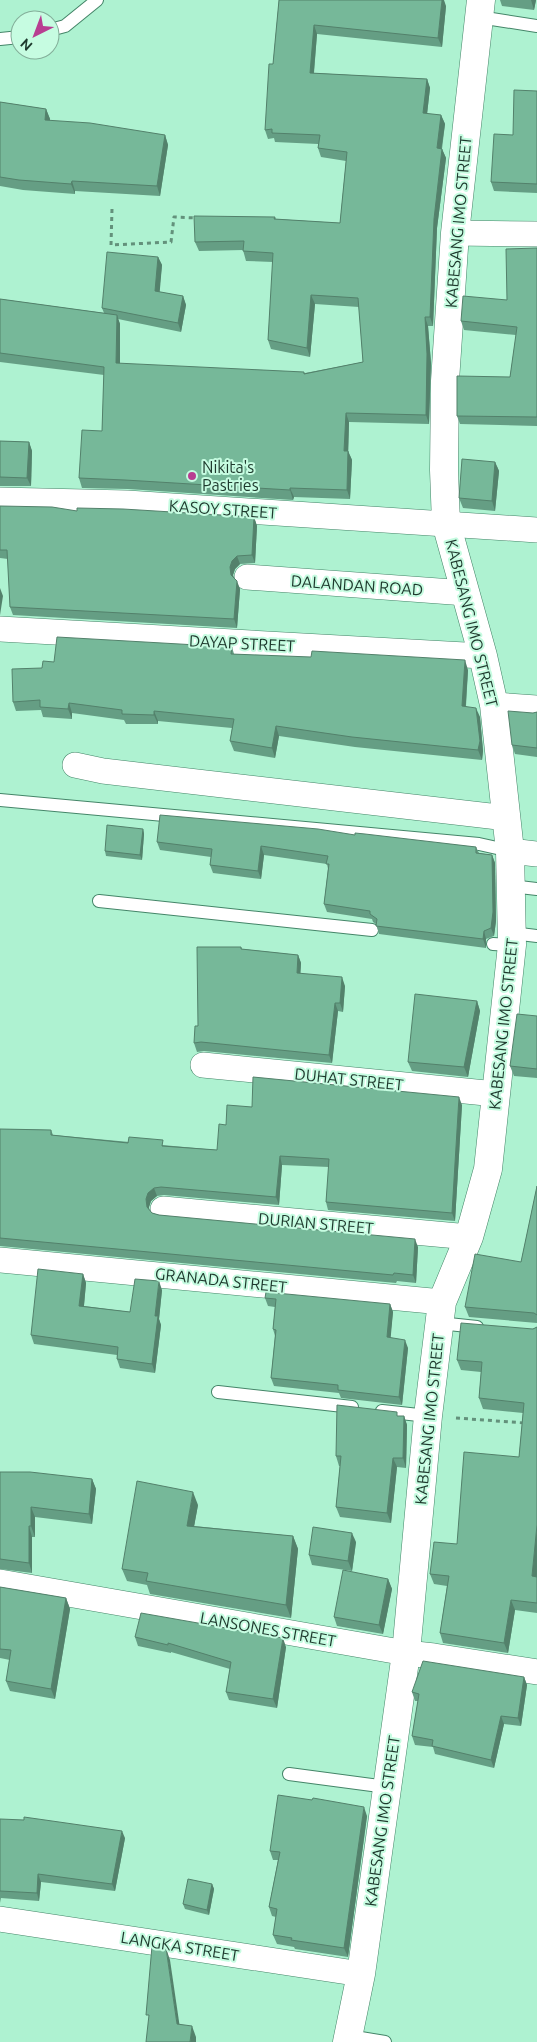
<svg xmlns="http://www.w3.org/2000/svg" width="537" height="2042" font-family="Ubuntu,sans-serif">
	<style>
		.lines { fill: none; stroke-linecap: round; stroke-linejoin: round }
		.lane-casing { stroke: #448568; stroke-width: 14 }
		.street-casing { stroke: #448568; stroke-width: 26 }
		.secondary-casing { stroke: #448568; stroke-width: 29 }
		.path { stroke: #63917b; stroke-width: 3; stroke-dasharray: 4 4; stroke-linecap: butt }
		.lane { stroke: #fff; stroke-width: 12 }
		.street { stroke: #fff; stroke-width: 25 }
		.secondary { stroke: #fff; stroke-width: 28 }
		.wall { fill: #659e84 }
		.shaded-wall { fill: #53816b }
		.building { fill: #76b899; stroke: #53816b }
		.poi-dot { fill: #b83e91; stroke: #c6fce1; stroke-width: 2 }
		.labels { text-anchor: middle; stroke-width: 4; stroke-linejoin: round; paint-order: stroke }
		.street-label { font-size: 16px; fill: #1e392d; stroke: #c6fce1 }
		.poi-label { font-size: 16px; fill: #1e392d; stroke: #c6fce1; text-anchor: start }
	</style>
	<rect width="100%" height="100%" fill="#aef2d1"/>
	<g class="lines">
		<!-- lane casing -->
		<g class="lane-casing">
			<g id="lane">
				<polyline points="479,17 537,26"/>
				<polyline points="50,30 65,26 97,0"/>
				<polyline points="0,39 20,37"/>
				<polyline points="0,800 479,844 510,851"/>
				<polyline points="511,886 537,889"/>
				<polyline points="99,901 372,930"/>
				<polyline points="512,933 537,936"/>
				<polyline points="493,944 512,945"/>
				<polyline points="439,1323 477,1327"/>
				<polyline points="218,1392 352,1407"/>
				<polyline points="382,1411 428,1416"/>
				<polyline points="289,1774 387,1787"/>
				<polyline points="349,2036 385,2042"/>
			</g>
		</g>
		<!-- street casing -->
		<g class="street-casing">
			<g id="street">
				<polyline points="455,233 537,234"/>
				<polyline points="0,500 127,503 537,530"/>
				<polyline points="247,577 466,593"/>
				<polyline points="0,629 483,656"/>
				<polyline points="494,705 537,708"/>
				<polyline points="75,765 103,771 507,818"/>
				<polyline points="510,851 537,854"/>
				<polyline points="203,1065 496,1094"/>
				<polyline points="163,1209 469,1237"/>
				<polyline points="0,1260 442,1302"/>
				<polyline points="0,1582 406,1653 434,1656 537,1672"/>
				<polyline points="0,1919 361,1974"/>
			</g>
		</g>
		<!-- secondary casing -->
		<g class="secondary-casing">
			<polyline id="secondary" points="347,2042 361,1974 406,1653 428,1416 442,1302 469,1237 488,1169 512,945 510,851 494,705 483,656 446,523 444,470 445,381 455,233 481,0"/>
		</g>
		<!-- path -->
		<g class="path">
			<polyline points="112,209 111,245 171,242 174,217 197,218"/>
			<polyline points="456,1418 525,1423"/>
		</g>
		<!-- lane -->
		<use href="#lane" class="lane"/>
		<!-- street -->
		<use href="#street" class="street"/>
		<!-- secondary -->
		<use href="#secondary" class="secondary"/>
	</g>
	<!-- wall -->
	<g class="wall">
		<polygon points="279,0 446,6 442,47 317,34 314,73 427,79 430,88 427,114 441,115 445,124 442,149 446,158 437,228 433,326 428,326 431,363 429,424 349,422 348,451 352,460 350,499 294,497 293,500 128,489 82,488 79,478 102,431 104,375 0,362 0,299 104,313 102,308 158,257 162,265 159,292 183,296 186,305 181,332 118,319 120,324 120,364 305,373 363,362 359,307 315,304 310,357 271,349 268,340 273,262 246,261 243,250 199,251 195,242 275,217 276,219 340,223 346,161 321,157 318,148 318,144 275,142 274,138 268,139 265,130 273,64"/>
		<polygon points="500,0 536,0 534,10 502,6"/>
		<polygon points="537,91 537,193 494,191 491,182 513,135"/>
		<polygon points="0,102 46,109 50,119 50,121 165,135 168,145 160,196 75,191 75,194 23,190 0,186"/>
		<polygon points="537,248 537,426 460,424 457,416 510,377 516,335 464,330 461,321 507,300"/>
		<polygon points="0,441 29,442 32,451 31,486 0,486"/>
		<polygon points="495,462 499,471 495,511 463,508 459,498"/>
		<polygon points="0,506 77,511 254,517 257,526 255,563 240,564 235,569 233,575 240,589 237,628 13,615 10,607 8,559 0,558"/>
		<polygon points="232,647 234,654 468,670 466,706 480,717 483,751 482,760 355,747 279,736 275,758 234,751 230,741 232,728 158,721 158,724 126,724 124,720 72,713 72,719 43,717 41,710 16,711 13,702 42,668 54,662"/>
		<polygon points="537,712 537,757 515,754 512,745 533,713"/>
		<polygon points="143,829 144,834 142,860 106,856 105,851"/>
		<polygon points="355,835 476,847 479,853 492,855 495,863 496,921 494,936 486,939 486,948 379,934 376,924 373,922 372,919 327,912 324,904 328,869 327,864 264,855 261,879 213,873 210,865 211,857 160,850 157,842"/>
		<polygon points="241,947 242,949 298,955 301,963 300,974 345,986 343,1012 338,1011 332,1063 204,1051 197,1052 194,1043 198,1026"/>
		<polygon points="477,1001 480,1011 468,1077 412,1071 408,1062"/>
		<polygon points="537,1016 537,1078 514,1076 510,1066"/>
		<polygon points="462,1105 455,1221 328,1210 326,1202 329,1167 282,1165 279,1205 164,1195 157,1196 151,1201 149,1207 149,1210 152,1213 159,1215 418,1247 416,1283 397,1281 396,1283 0,1246 0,1129 51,1130 53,1135 217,1150 226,1125 252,1107"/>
		<polygon points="537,1186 537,1323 469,1317 465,1307 521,1262"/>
		<polygon points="83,1274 86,1283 84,1306 130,1312 162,1290 159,1319 161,1325 155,1373 120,1368 117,1359 117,1355 34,1344 31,1335"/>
		<polygon points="265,1298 390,1304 393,1312 390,1338 408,1348 402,1405 341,1398 339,1393 274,1386 271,1378 275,1336 273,1329 275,1307 268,1306"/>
		<polygon points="537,1327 537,1613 515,1610 508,1653 443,1643 440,1633 447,1586 434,1584 430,1574 457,1544 519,1457 523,1413 483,1409 479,1398 481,1372 461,1370 457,1360"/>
		<polygon points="398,1416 404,1416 407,1425 406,1468 397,1467 391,1523 340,1517 336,1507 340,1466 339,1466 336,1456"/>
		<polygon points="0,1472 92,1479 96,1489 92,1524 35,1517 35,1537 32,1537 32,1573 0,1569"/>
		<polygon points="198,1505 194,1526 293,1536 298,1549 291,1618 150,1594 147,1585 127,1581 122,1569"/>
		<polygon points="356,1542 352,1571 312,1565 309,1555"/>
		<polygon points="388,1579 392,1589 383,1634 337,1626 334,1617"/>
		<polygon points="0,1587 66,1598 70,1609 55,1699 10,1691 6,1681 10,1660 0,1658"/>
		<polygon points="135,1637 286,1647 277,1708 229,1700 226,1692 230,1669 171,1652 171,1653 138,1646"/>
		<polygon points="524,1677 527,1685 521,1726 504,1724 494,1768 435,1754 433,1747 415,1745 412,1736 418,1701 415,1701 412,1692"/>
		<polygon points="367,1816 348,1957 295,1949 294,1947 277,1944 273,1935 276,1917 272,1916 269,1907 278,1860 273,1860 270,1851"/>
		<polygon points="0,1819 125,1838 115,1891 41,1882 39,1901 1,1898 0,1903"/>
		<polygon points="212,1884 214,1889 209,1915 185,1909 183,1904"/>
	</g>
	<!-- shaded-wall -->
	<g class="shaded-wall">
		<polygon points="442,0 444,0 446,6 442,47 438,38"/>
		<polygon points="531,0 536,0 534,10"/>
		<polygon points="314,25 317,34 313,82 310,73"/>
		<polygon points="427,79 430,88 426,123 423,113"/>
		<polygon points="46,109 50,119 48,130 45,120"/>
		<polygon points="441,115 445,124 440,158 437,148"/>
		<polygon points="165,135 168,145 160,196 157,186"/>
		<polygon points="442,149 446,158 437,228 433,326 430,317 434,219"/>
		<polygon points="72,181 75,191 75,194 71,184"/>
		<polygon points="158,257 162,265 159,300 155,291"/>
		<polygon points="311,295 315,304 310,357 307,348"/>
		<polygon points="183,296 186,305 181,332 178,323"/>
		<polygon points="117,315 120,324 120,373 116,363"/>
		<polygon points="425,317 428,326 431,363 429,424 426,415"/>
		<polygon points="346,413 349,422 348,460 344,451"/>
		<polygon points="29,442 32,451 31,486 27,478"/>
		<polygon points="348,451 352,460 350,499 347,490"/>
		<polygon points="495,462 499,471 495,511 492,501"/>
		<polygon points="290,488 294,497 293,500 290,490"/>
		<polygon points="254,517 257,526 255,563 252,555"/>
		<polygon points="237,556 240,564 235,569 233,575 234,584 231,575 230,567 232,561"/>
		<polygon points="237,581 240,589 237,628 234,619"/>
		<polygon points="0,588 3,596 0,615"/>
		<polygon points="465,660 468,670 465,716 462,706"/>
		<polygon points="69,703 72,713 72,719 68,709"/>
		<polygon points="476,708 480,717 483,751 482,760 478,750"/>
		<polygon points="154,711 158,721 158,724 154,715"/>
		<polygon points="276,726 279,736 275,758 272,748"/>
		<polygon points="143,829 144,834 142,860 140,855"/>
		<polygon points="261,846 264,855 261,879 258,871"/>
		<polygon points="492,855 495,863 496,921 494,936 491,928"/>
		<polygon points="484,931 486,939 486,948 483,939"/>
		<polygon points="298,955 301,963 300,982 297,973"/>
		<polygon points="342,977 345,986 343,1012 340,1003"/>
		<polygon points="477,1001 480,1011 468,1077 464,1067"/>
		<polygon points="335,1003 338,1011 332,1063 329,1055"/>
		<polygon points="459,1097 462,1105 455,1221 452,1213"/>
		<polygon points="280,1156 282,1165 279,1205 276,1197"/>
		<polygon points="154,1188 157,1196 151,1201 149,1207 150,1215 147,1207 146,1199 148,1193"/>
		<polygon points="415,1239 418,1247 416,1283 413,1275"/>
		<polygon points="83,1274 86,1283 83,1315 79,1306"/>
		<polygon points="159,1281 162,1290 159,1319 161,1325 155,1373 152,1364 155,1316"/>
		<polygon points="390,1304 393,1312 390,1345 387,1337"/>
		<polygon points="405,1340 408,1348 402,1405 399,1397"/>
		<polygon points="404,1416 407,1425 406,1468 403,1458"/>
		<polygon points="393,1458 397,1467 391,1523 387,1513"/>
		<polygon points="92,1479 96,1489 92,1524 89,1514"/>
		<polygon points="193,1492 198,1505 192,1538 187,1526"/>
		<polygon points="31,1507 35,1517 35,1537 31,1526"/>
		<polygon points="537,1525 537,1574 536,1587 532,1576"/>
		<polygon points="29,1526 32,1537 32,1573 29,1563"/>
		<polygon points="352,1533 356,1542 352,1571 348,1561"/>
		<polygon points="293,1536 298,1549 291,1618 286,1605"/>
		<polygon points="388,1579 392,1589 383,1634 379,1625"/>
		<polygon points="66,1598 70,1609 55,1699 51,1689"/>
		<polygon points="511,1600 515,1610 508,1653 504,1643"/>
		<polygon points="283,1638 286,1647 277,1708 273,1699"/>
		<polygon points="524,1677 527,1685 521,1726 518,1718"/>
		<polygon points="501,1716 504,1724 494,1768 491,1760"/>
		<polygon points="364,1807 367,1816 348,1957 344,1948"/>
		<polygon points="122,1831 125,1838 115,1891 112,1884"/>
		<polygon points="38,1874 41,1882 39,1901 37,1893"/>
		<polygon points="212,1884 214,1889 209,1915 207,1910"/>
		<polygon points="166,1948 170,1960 181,2035 177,2024"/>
		<polygon points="192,2026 196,2037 196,2042 190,2042"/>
	</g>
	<!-- building -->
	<g class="building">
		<polygon points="279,0 442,0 438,38 314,25 310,73 427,79 423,113 441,115 437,148 442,149 434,219 430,317 425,317 427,354 426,415 346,413 344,451 348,451 347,490 290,488 290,490 125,480 79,478 82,430 102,431 104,367 0,353 0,299 117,315 116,363 304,372 304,374 363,362 358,298 311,295 307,348 268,340 273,253 243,251 244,241 195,242 194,216 275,217 274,219 340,223 347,152 318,148 320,135 272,133 272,129 265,130 269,64 273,64"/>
		<polygon points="514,90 537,91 537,184 491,182 494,134 513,135"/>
		<polygon points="0,102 46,109 45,120 90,123 165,135 157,186 72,181 71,184 19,180 0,177"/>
		<polygon points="537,248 537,417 457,416 457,376 510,377 517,327 461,321 463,296 507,300 506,249"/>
		<polygon points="107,252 158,257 155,291 183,296 178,323 102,308"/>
		<polygon points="0,441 29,442 27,478 0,477"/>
		<polygon points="462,459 495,462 492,501 459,498"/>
		<polygon points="0,506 52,507 77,511 77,508 123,509 254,517 252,555 237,556 232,561 230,567 231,575 237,581 234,619 10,607 7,550 0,550"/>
		<polygon points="57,637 232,647 231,654 311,657 312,651 465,660 462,706 476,708 480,741 478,750 352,737 276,726 272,748 230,741 234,719 154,711 154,715 122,714 122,710 69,703 68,709 40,707 40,700 13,702 12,669 42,668 43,661 54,662"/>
		<polygon points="508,711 533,713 537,712 537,748 512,745"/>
		<polygon points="160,815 318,829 355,835 355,833 365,834 476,847 476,853 492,855 493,912 491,928 484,931 483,939 376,926 377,919 370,914 370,911 324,904 329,864 326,864 328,856 261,846 258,871 210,865 212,849 157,842"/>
		<polygon points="107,825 143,829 140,855 105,851"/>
		<polygon points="197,947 241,947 241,949 298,955 297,973 342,977 340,1003 335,1003 329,1055 201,1042 194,1043 195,1026 198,1026"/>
		<polygon points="415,994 477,1001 464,1067 408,1062"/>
		<polygon points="517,1014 537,1016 537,1069 510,1066"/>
		<polygon points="253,1077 459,1097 452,1213 326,1202 329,1159 280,1156 276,1197 161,1187 154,1188 148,1193 146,1199 147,1207 152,1213 159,1215 415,1239 413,1275 394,1273 393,1275 0,1238 0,1129 51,1130 51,1135 128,1143 129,1137 163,1140 162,1146 217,1150 219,1124 226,1125 227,1105 252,1107"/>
		<polygon points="537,1186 537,1315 534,1313 465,1307 475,1254 521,1262"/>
		<polygon points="38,1269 83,1274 79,1306 130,1312 135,1279 159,1281 155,1316 158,1316 152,1364 117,1359 118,1347 31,1335"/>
		<polygon points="266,1292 390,1304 387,1337 405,1340 399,1397 338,1390 338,1385 271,1378 276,1330 273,1329 276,1299 265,1298"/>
		<polygon points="461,1323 533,1329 537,1327 537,1525 532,1576 537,1577 537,1603 511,1600 504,1643 440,1633 449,1576 430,1574 434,1542 457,1544 464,1452 519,1457 524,1403 479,1398 482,1362 457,1360"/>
		<polygon points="337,1405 397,1412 397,1416 404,1416 403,1458 393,1458 387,1513 336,1507 341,1456 336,1456"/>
		<polygon points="0,1472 30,1472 92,1479 89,1514 31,1507 31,1526 29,1526 29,1563 0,1559"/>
		<polygon points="137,1481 193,1492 187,1526 293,1536 286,1605 146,1581 148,1573 122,1569"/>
		<polygon points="313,1527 352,1533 348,1561 309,1555"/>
		<polygon points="343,1570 388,1579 379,1625 334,1617"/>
		<polygon points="0,1587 66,1598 51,1689 6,1681 11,1650 0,1649"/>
		<polygon points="141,1613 283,1638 273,1699 226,1692 231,1662 168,1643 168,1645 135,1637"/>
		<polygon points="423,1661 524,1677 518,1718 501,1716 491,1760 432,1746 433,1740 412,1736 419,1694 412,1692"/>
		<polygon points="278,1795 312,1800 313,1798 364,1807 344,1948 291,1940 292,1938 273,1935 277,1909 269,1907 280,1852 270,1851"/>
		<polygon points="24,1817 122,1831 112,1884 38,1874 37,1893 0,1891 0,1819 24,1820"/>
		<polygon points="188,1879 212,1884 207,1910 183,1904"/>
		<polygon points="152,1946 166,1948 177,2024 192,2026 190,2042 146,2042 149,2015 146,2015"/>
	</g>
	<!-- markers -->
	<circle class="poi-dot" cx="192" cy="476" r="5"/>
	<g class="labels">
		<!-- street labels -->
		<g class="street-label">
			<text transform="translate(458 222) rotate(-85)" y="6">KABESANG IMO STREET</text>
			<text transform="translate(223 509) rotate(4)" y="6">KASOY STREET</text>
			<text transform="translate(357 585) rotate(4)" y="6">DALANDAN ROAD</text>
			<text transform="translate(472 623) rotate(76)" y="6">KABESANG IMO STREET</text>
			<text transform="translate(242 643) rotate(3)" y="6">DAYAP STREET</text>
			<text transform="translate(503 1024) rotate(-84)" y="6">KABESANG IMO STREET</text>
			<text transform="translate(349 1079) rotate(6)" y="6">DUHAT STREET</text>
			<text transform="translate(316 1223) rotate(5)" y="6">DURIAN STREET</text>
			<text transform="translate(221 1280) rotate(6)" y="6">GRANADA STREET</text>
			<text transform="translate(429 1419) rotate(-84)" y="6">KABESANG IMO STREET</text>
			<text transform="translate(268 1629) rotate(10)" y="6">LANSONES STREET</text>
			<text transform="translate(382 1821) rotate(-82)" y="6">KABESANG IMO STREET</text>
			<text transform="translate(180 1946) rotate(9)" y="6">LANGKA STREET</text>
		</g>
		<!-- poi labels -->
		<g class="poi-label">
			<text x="202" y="473">Nikita's<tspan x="202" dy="18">Pastries</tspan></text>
		</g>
	</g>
	<!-- north arrow -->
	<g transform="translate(35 35) rotate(222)"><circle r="24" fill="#c6fce1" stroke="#83ae99"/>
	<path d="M0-4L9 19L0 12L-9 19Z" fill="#b83e91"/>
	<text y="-8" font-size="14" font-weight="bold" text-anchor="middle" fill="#1e392d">N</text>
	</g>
</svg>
